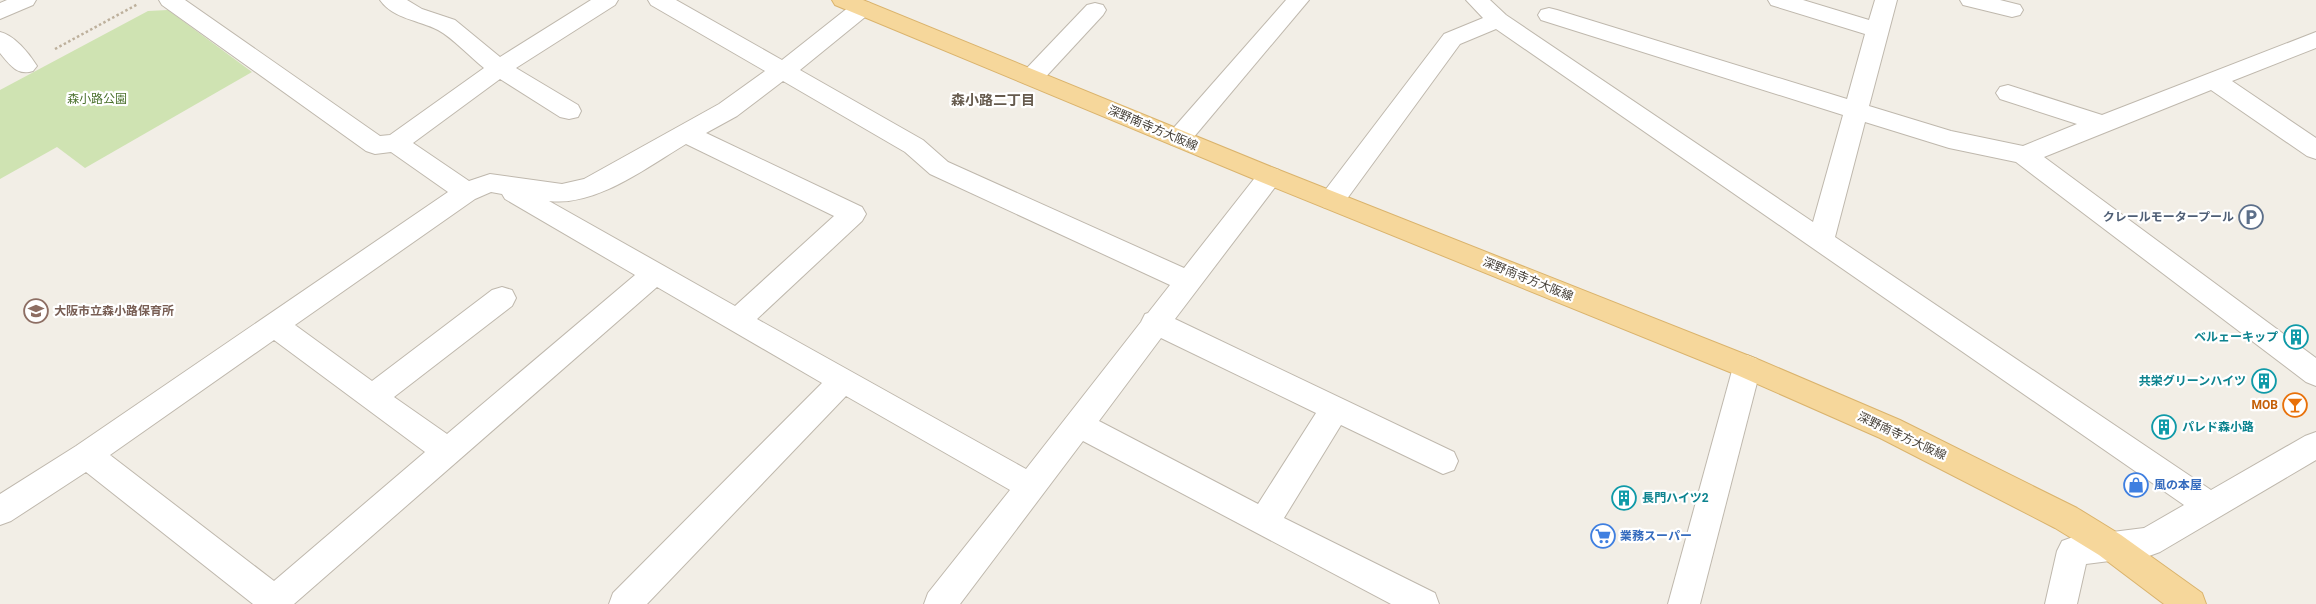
<svg xmlns="http://www.w3.org/2000/svg" width="2316" height="604" font-family="Roboto,'Noto Sans JP',sans-serif">
	<style>
		.green { fill: #cfe3b2 }
		.lines { fill: none; stroke-linecap: round; stroke-linejoin: round }
		.minor-casing { stroke: #bfb8ad; stroke-width: 2 }
		.major-casing { stroke: #dab36c; stroke-width: 2 }
		.path { stroke: #bdb09c; stroke-width: 2.5; stroke-dasharray: 2.5 2.5; stroke-linecap: butt }
		.minor { fill: #fff; fill-rule: evenodd }
		.major { fill: #f6d79b; fill-rule: evenodd }
		.labels { text-anchor: middle; stroke-width: 4.5; stroke-linejoin: round; paint-order: stroke }
		.park-label { font-size: 12px; fill: #4b712e; stroke: #fff }
		.street-label { font-size: 12px; fill: #443e36; stroke: #fff }
		.service-label { font-size: 12px; font-weight: bold; fill: #4e5e75; stroke: #fff; text-anchor: end }
		.education-label { font-size: 12px; font-weight: bold; fill: #785e54; stroke: #fff; text-anchor: start }
		.culture-label { font-size: 12px; font-weight: bold; fill: #0d838f; stroke: #fff; text-anchor: end }
		.food-label { font-size: 12px; font-weight: bold; fill: #c56008; stroke: #fff; text-anchor: end }
		.shop-label { font-size: 12px; font-weight: bold; fill: #366cbe; stroke: #fff; text-anchor: start }
		.neighbourhood-label { font-size: 14px; font-weight: bold; fill: #665b4e; stroke: #fff }
	</style>
	<rect width="100%" height="100%" fill="#f2eee6"/>
	<!-- green -->
	<polygon class="green" points="168,10 252,72 85,168 57,147 0,179 0,90 148,11"/>
	<g class="lines">
		<!-- minor casing -->
		<g class="minor-casing">
			<g id="minor">
				<polygon points="7,0 36,0 33,5 0,19 0,3"/>
				<path d="M159,0H185L380,136L390,135L484,68C470,57 453,38 438,30C419,20 393,19 380,0H407L422,9L455,20L500,57L591,0H618L615,5L516,68L578,105L581,111L578,117L569,119L560,117L500,79L413,143L469,181L490,174L562,184L584,179L719,104L765,71L651,5L648,0H676L782,60L854,3L862,1L870,3L873,8L870,13L800,70L923,140L948,162L1184,268L1261,170L1270,167L1279,170L1283,176L1279,182L1175,319L1454,452L1458,461L1454,470L1443,474L1341,425L1284,518L1435,593L1439,604H1391L1083,441L960,604H924L928,593L1010,490L846,396L647,604H609L613,593L822,383L657,287L294,604H253L86,472L11,521L0,525V494L76,446L448,192L391,152L375,154L366,151L162,5ZM783,81L905,152L930,174L1170,285L1148,313L1145,314L1141,322L1026,469L757,319L862,221L866,214L862,207L706,133L737,116ZM686,144L834,216L735,306L549,201C596,207 647,167 686,144ZM491,192L502,194L505,199L635,275L447,434L394,397L512,306L516,298L512,290L502,287L492,290L372,381L295,325L475,199ZM1161,338L1316,413L1258,504L1099,421ZM274,340L425,452L274,581L110,455Z"/>
				<polygon points="1286,0 1309,0 1188,144 1179,147 1170,144 1167,138 1170,132"/>
				<polygon points="1466,0 1490,0 1506,15 1813,222 1843,115 1541,20 1538,15 1541,10 1549,8 1557,10 1847,99 1865,34 1771,5 1768,0 1803,0 1869,20 1875,0 1897,0 1869,106 1951,131 2023,146 2077,124 2000,99 1996,93 2000,87 2008,85 2102,115 2316,32 2316,48 2232,81 2316,138 2316,159 2307,156 2211,90 2044,157 2316,358 2316,386 2306,382 2016,162 1949,148 1865,122 1835,237 2211,490 2305,436 2316,432 2316,460 2160,552 2149,556 2086,564 2077,604 2045,604 2057,551 2062,541 2073,537 2144,528 2184,505 1496,29 1460,44 1341,207 1332,209 1323,207 1319,200 1323,193 1444,34 1483,18"/>
				<polygon points="1960,0 2000,0 2020,5 2023,10 2020,15 2012,17 1963,5"/>
				<polygon points="1095,3 1103,5 1106,10 1103,15 1040,83 1032,85 1024,83 1020,77 1024,71 1087,5"/>
				<path d="M0,32C14,35 29,53 37,66L33,71C17,76 10,65 0,53Z"/>
				<polygon points="1747,355 1757,359 1761,367 1700,604 1668,604 1733,367 1737,359"/>
			</g>
		</g>
		<!-- major casing -->
		<g class="major-casing">
			<polygon id="major" points="832,0 863,0 1279,170 1757,359 1900,420 2077,508 2121,535 2202,593 2206,604 2164,604 2099,555 2055,528 1880,438 1737,375 1261,182 835,5"/>
		</g>
		<!-- path -->
		<polyline class="path" points="55,49 138,4"/>
		<!-- minor -->
		<use href="#minor" class="minor"/>
		<!-- major -->
		<use href="#major" class="major"/>
	</g>
	<!-- icons -->
	<defs>
		<g id="parking-ring" transform="scale(1.25)"><circle r="9.5" fill="#fff" stroke="#5c6f8a" stroke-width="1.5"/><path d="M-3.5-5.5H1a3.5 3.5 0 0 1 0 7H-1V5.5H-3.5ZM-1-3.4V-.6H.8a1.4 1.4 0 0 0 0-2.8Z" fill="#5c6f8a"/></g>
		<g id="school-ring" transform="scale(1.25)"><circle r="9.5" fill="#fff" stroke="#8d6e63" stroke-width="1.5"/><path d="M0-5L7-2L0 1L-7-2ZM-4 1L0 2.5L4 1V4Q0 6-4 4Z" fill="#8d6e63"/></g>
		<g id="building-ring" transform="scale(1.25)"><circle r="9.5" fill="#fff" stroke="#0f9aa8" stroke-width="1.5"/><path d="M-4-6H4V6H1V3H-1V6H-4ZM-2.5-4.3h1.7v1.8h-1.7ZM.8-4.3h1.7v1.8H.8ZM-2.5-1h1.7V.8h-1.7ZM.8-1h1.7V.8H.8Z" fill="#0f9aa8"/></g>
		<g id="bar-ring" transform="scale(1.25)"><circle r="9.5" fill="#fff" stroke="#e8710a" stroke-width="1.5"/><path d="M-6-5H6L.8 .8V4.5H3.5V6h-7V4.5H-.8V.8Z" fill="#e8710a"/></g>
		<g id="shop-ring" transform="scale(1.25)"><circle r="9.5" fill="#fff" stroke="#3f7fe0" stroke-width="1.5"/><path d="M-5-2.5h2.3a2.7 3.5 0 0 1 5.4 0H5L5.5 6h-11ZM-1.5-2.5h3a1.5 2.3 0 0 0-3 0Z" fill="#3f7fe0"/></g>
		<g id="supermarket-ring" transform="scale(1.25)"><circle r="9.5" fill="#fff" stroke="#3f7fe0" stroke-width="1.5"/><path d="M-6-5.5h2.5l.6 2H6L4.5 2H-2.5L-4.4-4H-6ZM-1.5 3.2a1.3 1.3 0 1 0 .1 0ZM3 3.2a1.3 1.3 0 1 0 .1 0Z" fill="#3f7fe0"/></g>
	</defs>
	<g fill-rule="evenodd">
		<use href="#parking-ring" x="2251" y="217"/>
		<use href="#school-ring" x="36" y="311"/>
		<use href="#building-ring" x="2296" y="337"/>
		<use href="#building-ring" x="2264" y="381"/>
		<use href="#bar-ring" x="2295" y="405"/>
		<use href="#building-ring" x="2164" y="427"/>
		<use href="#shop-ring" x="2136" y="485"/>
		<use href="#building-ring" x="1624" y="498"/>
		<use href="#supermarket-ring" x="1603" y="536"/>
	</g>
	<g class="labels">
		<!-- park labels -->
		<g class="park-label">
			<text x="97" y="103">森小路公園</text>
		</g>
		<!-- street labels -->
		<g class="street-label">
			<text transform="translate(1153 128) rotate(23)" y="4">深野南寺方大阪線</text>
			<text transform="translate(1528 279) rotate(22)" y="4">深野南寺方大阪線</text>
			<text transform="translate(1902 436) rotate(25)" y="4">深野南寺方大阪線</text>
		</g>
		<!-- service labels -->
		<g class="service-label">
			<text x="2234" y="221">クレールモータープール</text>
		</g>
		<!-- education labels -->
		<g class="education-label">
			<text x="54" y="315">大阪市立森小路保育所</text>
		</g>
		<!-- culture labels -->
		<g class="culture-label">
			<text x="2278" y="341">ベルェーキップ</text>
			<text x="2246" y="385">共栄グリーンハイツ</text>
			<text x="2182" y="431" text-anchor="start">パレド森小路</text>
			<text x="1642" y="502" text-anchor="start">長門ハイツ2</text>
		</g>
		<!-- food labels -->
		<g class="food-label">
			<text x="2278" y="409">MOB</text>
		</g>
		<!-- shop labels -->
		<g class="shop-label">
			<text x="2154" y="489">風の本屋</text>
			<text x="1620" y="540">業務スーパー</text>
		</g>
		<!-- neighbourhood labels -->
		<g class="neighbourhood-label">
			<text x="993" y="105">森小路二丁目</text>
		</g>
	</g>
</svg>
